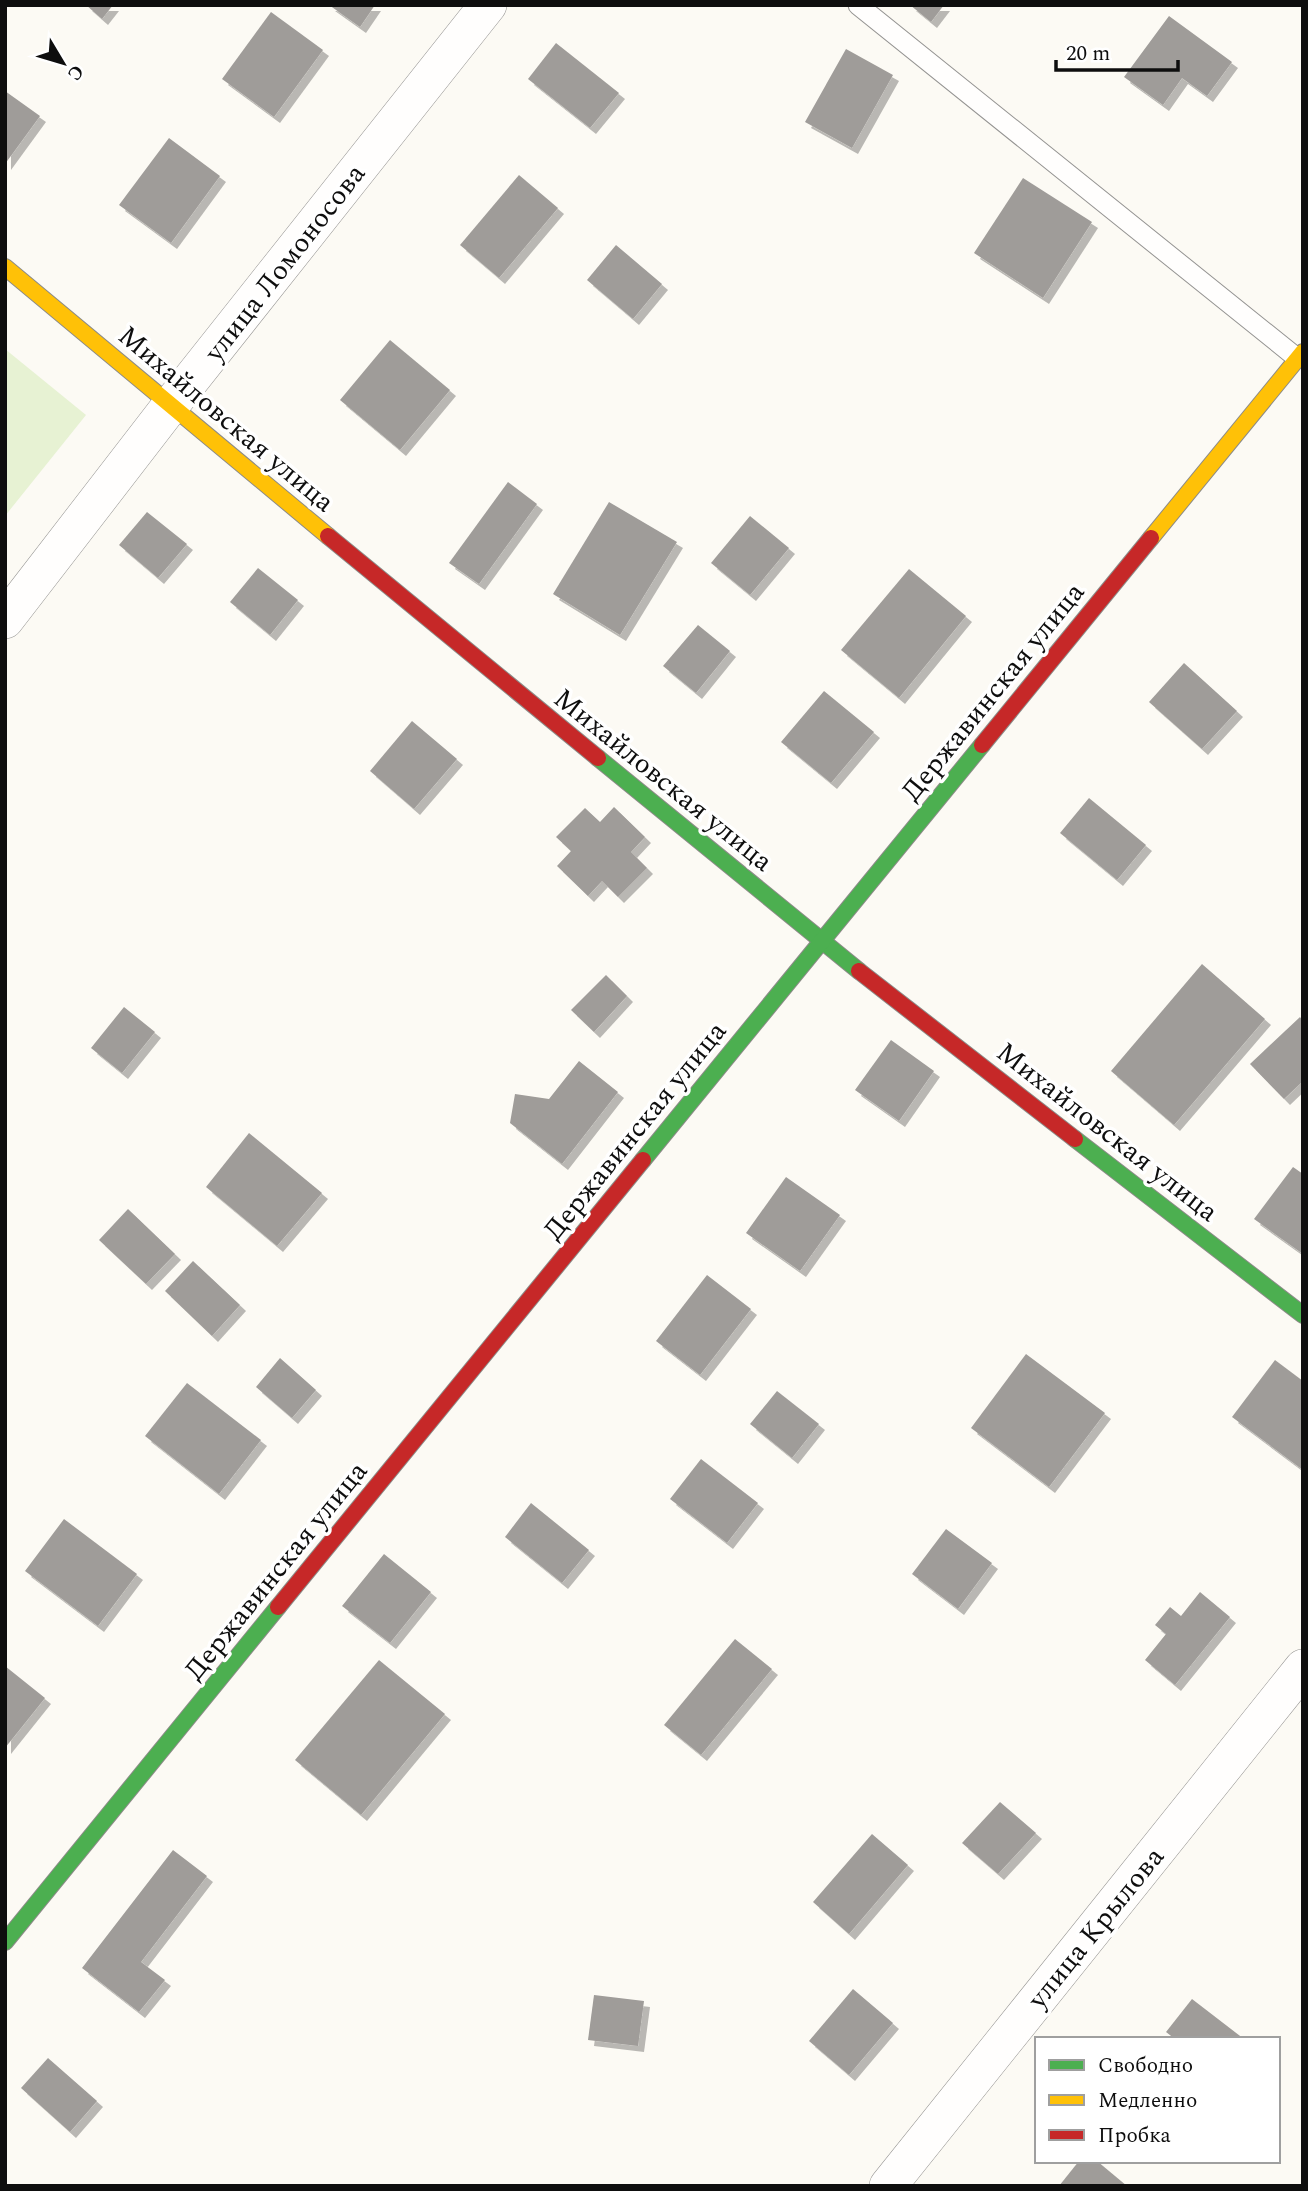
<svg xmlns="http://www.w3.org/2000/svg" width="1308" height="2191" font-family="Spectral,serif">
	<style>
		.green { fill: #e7f2d3 }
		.building { fill: #9f9c99; filter: url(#shadow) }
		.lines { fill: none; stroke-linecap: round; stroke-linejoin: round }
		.lane-casing { stroke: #959492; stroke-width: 21 }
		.street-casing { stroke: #959492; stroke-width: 38 }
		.fast-casing { stroke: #8c8b88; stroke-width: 18 }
		.slow-casing { stroke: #8c8b88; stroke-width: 18 }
		.jam-casing { stroke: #8c8b88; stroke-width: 18 }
		.lane { stroke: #fffefd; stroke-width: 19 }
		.street { stroke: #fffefd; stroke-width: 37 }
		.fast { stroke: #4caf50; stroke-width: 16 }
		.slow { stroke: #ffc107; stroke-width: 16 }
		.jam { stroke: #c62828; stroke-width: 16 }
		.labels { text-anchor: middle; stroke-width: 7; stroke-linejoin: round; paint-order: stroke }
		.street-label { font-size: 28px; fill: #0e0e0e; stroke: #fff }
	</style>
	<defs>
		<filter id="shadow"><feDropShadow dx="6" dy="6" stdDeviation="0" flood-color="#0004"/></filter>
	</defs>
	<rect width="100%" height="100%" fill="#fcfaf4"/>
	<!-- green -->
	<polygon class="green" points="5,349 86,415 5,516"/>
	<!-- building -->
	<g class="building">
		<polygon points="86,5 113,5 102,19"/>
		<polygon points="329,5 375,5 360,27"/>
		<polygon points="910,5 944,5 931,22"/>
		<polygon points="271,12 323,50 274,117 222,79"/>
		<polygon points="1169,16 1232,62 1207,96 1182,78 1163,105 1124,77"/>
		<polygon points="556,43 619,93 590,128 528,79"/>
		<polygon points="846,49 893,75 852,148 805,122"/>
		<polygon points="5,91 40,116 5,164"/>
		<polygon points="169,138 220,176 171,243 119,205"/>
		<polygon points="519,175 558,208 499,278 460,245"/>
		<polygon points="1023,178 1092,222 1043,298 974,253"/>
		<polygon points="616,245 662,284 633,319 587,280"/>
		<polygon points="390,340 450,390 400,450 340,400"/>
		<polygon points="508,482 537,504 479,584 449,563"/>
		<polygon points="609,502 677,542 620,635 553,594"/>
		<polygon points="147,512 187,544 158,578 119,545"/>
		<polygon points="750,516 789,548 750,595 711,563"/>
		<polygon points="258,568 298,600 270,635 230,602"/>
		<polygon points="909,569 966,616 899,698 841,650"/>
		<polygon points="698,625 730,651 696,693 663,666"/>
		<polygon points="1184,663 1237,711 1202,749 1149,702"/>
		<polygon points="824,691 874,732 831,783 781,742"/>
		<polygon points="412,721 457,759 414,809 370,771"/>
		<polygon points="1089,798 1146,845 1117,880 1060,833"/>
		<polygon points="614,807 645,837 631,852 647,868 618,897 602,881 588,896 557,866 571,851 556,837 585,808 600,822"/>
		<polygon points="1202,964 1265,1019 1174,1125 1111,1071"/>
		<polygon points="606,975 627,996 594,1032 571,1010"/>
		<polygon points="124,1007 155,1032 122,1073 91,1048"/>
		<polygon points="1300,1017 1303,1021 1303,1081 1284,1099 1250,1064"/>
		<polygon points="891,1040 934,1071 899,1121 855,1090"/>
		<polygon points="579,1061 618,1092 562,1164 510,1123 515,1094 549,1099"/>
		<polygon points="249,1133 322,1193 277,1246 206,1187"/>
		<polygon points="1293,1167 1303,1174 1303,1254 1254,1219"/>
		<polygon points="786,1177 840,1215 800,1271 746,1233"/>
		<polygon points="128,1209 175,1254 146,1284 99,1240"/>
		<polygon points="193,1261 240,1305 212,1336 165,1291"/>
		<polygon points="707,1275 751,1309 700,1375 656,1341"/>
		<polygon points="1026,1354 1105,1413 1049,1487 971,1428"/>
		<polygon points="280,1358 316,1390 292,1418 256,1387"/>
		<polygon points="1275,1360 1303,1381 1303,1470 1232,1417"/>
		<polygon points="187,1383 261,1440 219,1494 145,1436"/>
		<polygon points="777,1391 819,1424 792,1458 750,1424"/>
		<polygon points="701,1459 758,1503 727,1543 670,1499"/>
		<polygon points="531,1503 589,1550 562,1583 505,1537"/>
		<polygon points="64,1519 137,1574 98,1626 25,1571"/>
		<polygon points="946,1529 992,1563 958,1609 912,1574"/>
		<polygon points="384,1554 431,1592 390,1643 342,1606"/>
		<polygon points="1200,1592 1230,1617 1175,1685 1145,1660 1166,1634 1155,1625 1170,1607 1181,1616"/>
		<polygon points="735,1639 772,1669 701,1755 664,1725"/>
		<polygon points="379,1660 445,1714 361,1815 295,1760"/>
		<polygon points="5,1666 45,1698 5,1748"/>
		<polygon points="1000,1802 1036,1833 998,1874 962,1843"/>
		<polygon points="872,1834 908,1865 849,1934 813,1902"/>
		<polygon points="173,1850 207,1876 141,1962 165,1980 139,2012 82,1968"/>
		<polygon points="853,1989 893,2023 849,2075 809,2041"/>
		<polygon points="594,1995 644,2001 638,2046 588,2040"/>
		<polygon points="1192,1999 1244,2039 1175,2039 1166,2032"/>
		<polygon points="48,2058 97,2101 70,2132 21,2088"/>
		<polygon points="1079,2161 1097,2161 1127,2186 1059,2186"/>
	</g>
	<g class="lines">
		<!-- lane casing -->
		<g class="lane-casing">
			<polyline id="lane" points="858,5 1297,358"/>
		</g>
		<!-- street casing -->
		<g class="street-casing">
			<g id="street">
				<polyline points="5,620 170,406 488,5"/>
				<polyline points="888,2186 1303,1668"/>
			</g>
		</g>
		<!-- fast casing -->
		<g class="fast-casing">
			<g id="fast">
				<polyline points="598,758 859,971"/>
				<polyline points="1075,1139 1303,1315"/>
				<polyline points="643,1160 982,745"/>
				<polyline points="5,1942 278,1607"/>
			</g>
		</g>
		<!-- slow casing -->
		<g class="slow-casing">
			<g id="slow">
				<polyline points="5,267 328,536"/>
				<polyline points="1151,538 1303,352"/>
			</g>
		</g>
		<!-- jam casing -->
		<g class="jam-casing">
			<g id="jam">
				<polyline points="328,536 598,758"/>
				<polyline points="982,745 1151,538"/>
				<polyline points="859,971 1075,1139"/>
				<polyline points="278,1607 643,1160"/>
			</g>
		</g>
		<!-- lane -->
		<use href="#lane" class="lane"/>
		<!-- street -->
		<use href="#street" class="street"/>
		<!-- fast -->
		<use href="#fast" class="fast"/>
		<!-- slow -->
		<use href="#slow" class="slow"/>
		<!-- jam -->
		<use href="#jam" class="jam"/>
	</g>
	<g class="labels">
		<!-- street labels -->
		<g class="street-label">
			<text transform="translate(284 262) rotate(-52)" y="10">улица Ломоносова</text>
			<text transform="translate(227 418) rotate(40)" y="10">Михайловская улица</text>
			<text transform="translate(992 691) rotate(-51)" y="10">Державинская улица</text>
			<text transform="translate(664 779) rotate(39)" y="10">Михайловская улица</text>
			<text transform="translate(634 1130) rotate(-51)" y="10">Державинская улица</text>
			<text transform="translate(1108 1131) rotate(38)" y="10">Михайловская улица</text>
			<text transform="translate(275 1570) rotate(-51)" y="10">Державинская улица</text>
			<text transform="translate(1095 1927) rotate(-51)" y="10">улица Крылова</text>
		</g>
	</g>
	<!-- border -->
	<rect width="1308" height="2191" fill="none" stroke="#0e0e0e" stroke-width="14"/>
	<!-- legend -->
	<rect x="1035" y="2037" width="245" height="126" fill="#ffffff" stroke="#9f9f9f" stroke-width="2"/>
	<rect x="1049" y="2060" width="35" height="10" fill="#4caf50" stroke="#9f9f9f" stroke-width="2"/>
	<text x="1098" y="2072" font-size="21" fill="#0e0e0e">Свободно</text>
	<rect x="1049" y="2095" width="35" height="10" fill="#ffc107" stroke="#9f9f9f" stroke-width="2"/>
	<text x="1098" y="2107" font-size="21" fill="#0e0e0e">Медленно</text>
	<rect x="1049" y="2130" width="35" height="10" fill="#c62828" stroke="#9f9f9f" stroke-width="2"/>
	<text x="1098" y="2142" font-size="21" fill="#0e0e0e">Пробка</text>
	<!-- north arrow -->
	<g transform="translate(63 63) rotate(128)" stroke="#ffffff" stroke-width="5" paint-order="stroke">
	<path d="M0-5L12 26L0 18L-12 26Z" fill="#0e0e0e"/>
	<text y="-10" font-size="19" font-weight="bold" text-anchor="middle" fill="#0e0e0e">С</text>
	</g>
	<!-- scale -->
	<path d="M1056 60v10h122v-10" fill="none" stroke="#0e0e0e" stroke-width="3.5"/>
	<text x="1066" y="60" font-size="21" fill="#0e0e0e" stroke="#ffffff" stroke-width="5" paint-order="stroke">20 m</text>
</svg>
